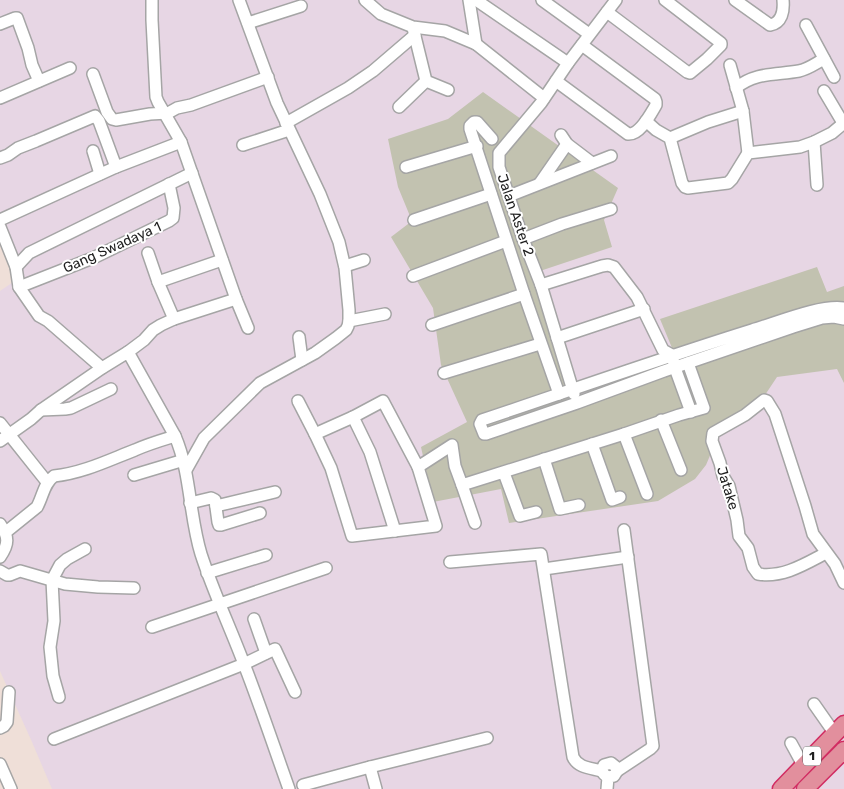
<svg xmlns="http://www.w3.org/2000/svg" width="844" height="789" font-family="Rubik,sans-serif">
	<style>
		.industrial { fill: #e7d6e4 }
		.military { fill: #efdfd8 }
		.construction { fill: #c2c2b0 }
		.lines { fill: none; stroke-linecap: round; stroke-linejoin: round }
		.minor-casing { stroke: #a5a5a5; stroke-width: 14 }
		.highway-casing { stroke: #d12c62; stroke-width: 19 }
		.minor { stroke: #fff; stroke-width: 11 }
		.highway { stroke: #e28f9d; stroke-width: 16 }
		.labels { text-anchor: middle; stroke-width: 4; stroke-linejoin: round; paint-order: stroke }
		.shield { fill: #fff; stroke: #626262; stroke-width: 1 }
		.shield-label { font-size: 12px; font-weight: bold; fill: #1e1e1e }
		.street-label { font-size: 14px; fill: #1e1e1e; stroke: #fff }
	</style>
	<rect width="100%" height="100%" fill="#eeebe4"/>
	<!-- industrial -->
	<rect class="industrial" x="0" y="0" width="844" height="789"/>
	<!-- military -->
	<g class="military">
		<polygon points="0,233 16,280 0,291"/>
		<polygon points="0,671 32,742 52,789 0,789"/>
	</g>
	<!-- construction -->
	<polygon class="construction" points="483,92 618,188 604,220 612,247 531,274 577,406 682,372 660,319 817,267 827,292 844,286 844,383 837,369 777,377 759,404 720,432 706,465 695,479 658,501 509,523 501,489 433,502 421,447 467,422 441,365 433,308 391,237 412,221 398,187 388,139 448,119"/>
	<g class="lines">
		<!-- minor casing -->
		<g class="minor-casing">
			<g id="minor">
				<polyline points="152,0 152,20 156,97 158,102 181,142 236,299 248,328"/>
				<polyline points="365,0 381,14 413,27 445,31 476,44 544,98"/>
				<polyline points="469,0 476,44"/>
				<polyline points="476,0 568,63"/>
				<polyline points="542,0 589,34"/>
				<path d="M735,0L770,25C782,23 784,11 783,0"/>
				<polyline points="607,12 687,72 690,73 707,59 721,45 721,43 665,0"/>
				<polyline points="248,23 301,6"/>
				<polyline points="0,24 15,18 17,18 28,48 32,65 39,81"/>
				<polyline points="806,25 834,77"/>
				<polyline points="413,28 426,81 448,90"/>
				<polyline points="730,65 743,111 748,153"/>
				<polyline points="93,74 107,112 112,119 116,120 150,114 168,113 177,108 191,105 268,77"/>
				<path d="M556,81L628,134C640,135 650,115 656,105V102L655,99L582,45"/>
				<path d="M736,88C755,72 777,75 799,71C809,69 816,63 824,59"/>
				<polyline points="824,91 843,123"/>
				<polyline points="0,98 70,68"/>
				<polyline points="399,107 426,81"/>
				<polyline points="646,121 656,130 670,138 682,183 685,187 688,188 728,183 732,179 748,153 800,147 814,142 832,133 844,123"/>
				<polyline points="286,123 348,88 373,71 415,35"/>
				<polyline points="561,135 567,144 592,163"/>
				<polyline points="670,138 708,122 743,111"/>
				<polyline points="492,139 477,122 474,122 470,126 470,129 524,294 559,394"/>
				<polyline points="814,142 817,185"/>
				<polyline points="243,145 289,130"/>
				<polyline points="93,151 100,174"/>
				<polyline points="0,158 8,155 18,148 36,141 95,116 99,121 116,167"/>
				<polyline points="406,167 477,146"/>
				<polyline points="540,183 567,144"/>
				<polyline points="509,196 611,156"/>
				<polyline points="0,220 116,167 181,142"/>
				<polyline points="414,220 491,194"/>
				<polyline points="0,227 16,267 19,287 39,316 48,321 102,368"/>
				<polyline points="523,239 562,224 611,209"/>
				<polyline points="148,253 158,282 174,319"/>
				<polyline points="345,266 364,260"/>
				<polyline points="16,267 29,253 192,173"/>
				<polyline points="413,276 506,241"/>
				<polyline points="158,282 222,260"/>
				<polyline points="541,285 602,266 608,265 614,267 637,297 663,350 672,355 675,368 691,412"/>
				<polyline points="19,287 93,258 169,221 173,218 174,208 169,184"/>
				<path d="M844,308C821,304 776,323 752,330C662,358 572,390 482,420L480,424L484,434H486L577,403L664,371L793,327L822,318L834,317L844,319"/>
				<polyline points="349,321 385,314"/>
				<polyline points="432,325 524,294"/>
				<polyline points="299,337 302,360"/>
				<polyline points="557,338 644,309"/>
				<polyline points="128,352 144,340 153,330 161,325 174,319 236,299"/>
				<polyline points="444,373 540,344"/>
				<polyline points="574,394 541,285 523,239 499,167 499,153 541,103 568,63 616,0"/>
				<polyline points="298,401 315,434"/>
				<polygon points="383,401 418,467 436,526 352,536 331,468 315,434 353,417"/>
				<polyline points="41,410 65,409 71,408 111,389"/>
				<polyline points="353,417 370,452 395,531"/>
				<polyline points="661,420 681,470"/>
				<polyline points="0,423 47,482"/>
				<polyline points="624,434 647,494"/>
				<path d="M0,441L31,419L41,410L102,368L128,352L175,436C191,473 189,515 201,554C213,591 230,627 244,664C260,705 274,747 289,789"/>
				<polyline points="592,444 612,500 620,497"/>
				<polyline points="544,459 560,509 579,505"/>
				<polyline points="418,467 452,445 455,466 462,485 624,434 679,415 704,408 688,363"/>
				<polyline points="186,470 204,438 260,383 315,353 336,338 346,330 348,326 349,321 349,310 345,268 339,242 320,194 277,103 239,0"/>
				<polyline points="504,473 520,516 536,512"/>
				<polyline points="134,475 184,460"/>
				<polyline points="462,485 475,523"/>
				<polyline points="190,503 211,498 215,500 218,522 219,525 221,525 260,513"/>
				<polyline points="216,506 275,492"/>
				<path d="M0,524C9,537 9,544 0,557"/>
				<path d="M6,532L37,507C43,496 44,483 54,476C83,473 109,460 135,450C148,444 162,440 175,436"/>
				<path d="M826,553C805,564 783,578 758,574L753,567L748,548L739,536L737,520L729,486L723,476L720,463L712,441L713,433L745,415L764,400L767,401L775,414L805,506L813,534L835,564L844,583"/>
				<path d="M450,562L541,554L573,757C578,768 591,768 602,771"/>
				<polyline points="544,569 628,557"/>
				<polyline points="0,571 7,575 10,575 20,571 65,584 98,587 134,588"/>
				<polyline points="207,573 266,555"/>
				<polyline points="254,619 266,653"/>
				<polyline points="152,627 326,568"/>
				<polyline points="59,697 53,676 50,647 54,621 52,580 60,565 67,559 85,549"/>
				<polyline points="814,704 835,734"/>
				<polyline points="0,728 4,726 7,722 9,692"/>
				<polyline points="54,739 244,664 275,649 295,692"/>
				<polyline points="791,743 803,765"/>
				<polyline points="0,764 11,789"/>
				<polyline points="617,771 650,749 653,746 624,530"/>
				<polyline points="303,785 370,767"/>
				<polyline points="376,789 370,767 487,738"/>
				<path d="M607,789L608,777C602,774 601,770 604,765L611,763L616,767L617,771L614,776L608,777"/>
			</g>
		</g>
		<!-- highway casing -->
		<g class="highway-casing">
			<g id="highway">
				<polyline points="781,789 844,724"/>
				<polyline points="805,789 844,750"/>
			</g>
		</g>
		<!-- minor -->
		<use href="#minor" class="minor"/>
		<!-- highway -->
		<use href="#highway" class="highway"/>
	</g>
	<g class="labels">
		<!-- shield labels -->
		<rect class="shield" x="803" y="746.5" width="18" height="19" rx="4"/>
		<g class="shield-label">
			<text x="812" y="760">1</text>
		</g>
		<!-- street labels -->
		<g class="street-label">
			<text transform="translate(516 215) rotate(71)" y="5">Jalan Aster 2</text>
			<text transform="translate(112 247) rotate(-24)" y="5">Gang Swadaya 1</text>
			<text transform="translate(728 488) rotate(73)" y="5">Jatake</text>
		</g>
	</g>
</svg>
